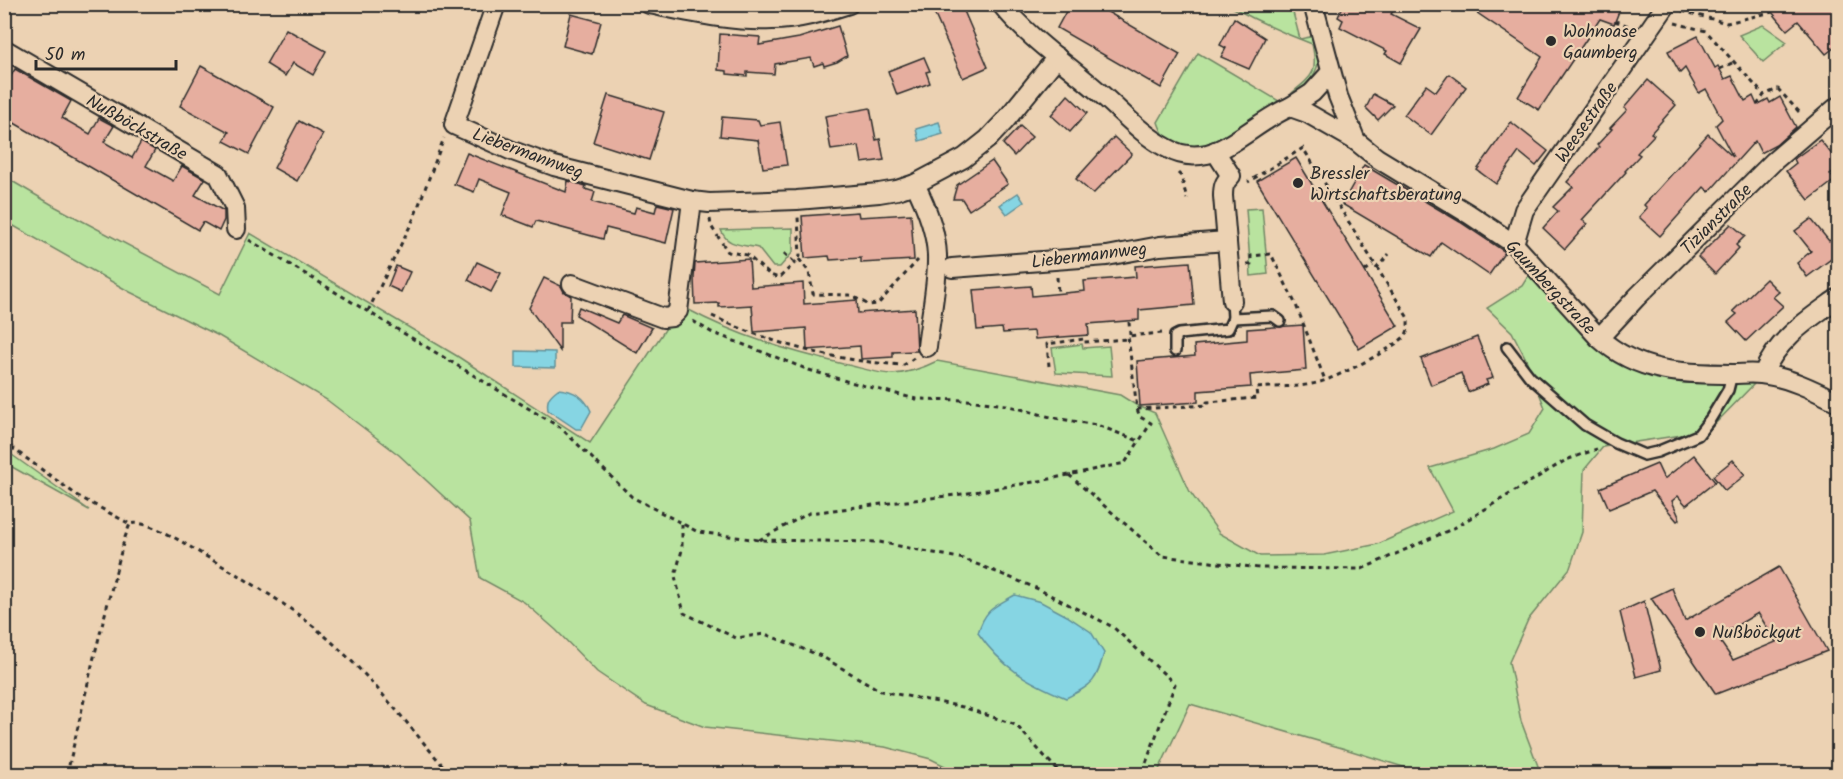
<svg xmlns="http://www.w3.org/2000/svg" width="1843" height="779" font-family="Kalam,sans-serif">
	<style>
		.green { fill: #b9e39f; stroke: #728765; stroke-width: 1.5 }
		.water { fill: #86d5e3; stroke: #629199; stroke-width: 1.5 }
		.building { fill: #e6ae9f; stroke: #2b2b2b; stroke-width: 1.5; fill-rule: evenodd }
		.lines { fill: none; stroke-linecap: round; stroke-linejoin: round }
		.lane-casing { stroke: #2b2b2b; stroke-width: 14 }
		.street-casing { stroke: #2b2b2b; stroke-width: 22 }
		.path { stroke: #2b2b2b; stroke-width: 3; stroke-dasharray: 4.5 4.5; stroke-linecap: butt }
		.lane { stroke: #ecd2b3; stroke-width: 9 }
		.street { stroke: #ecd2b3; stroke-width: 18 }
		.poi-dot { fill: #2b2b2b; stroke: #ecd2b3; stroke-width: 2 }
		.labels { text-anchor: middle; stroke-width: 4.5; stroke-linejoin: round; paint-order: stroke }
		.poi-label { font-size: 18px; fill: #2b2b2b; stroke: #ecd2b3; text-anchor: start }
		.street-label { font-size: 18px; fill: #2b2b2b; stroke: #ecd2b3 }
	</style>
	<rect width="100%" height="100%" fill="#ecd2b3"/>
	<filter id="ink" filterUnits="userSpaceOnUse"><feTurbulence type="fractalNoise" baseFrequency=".0167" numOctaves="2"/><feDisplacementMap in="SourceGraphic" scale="12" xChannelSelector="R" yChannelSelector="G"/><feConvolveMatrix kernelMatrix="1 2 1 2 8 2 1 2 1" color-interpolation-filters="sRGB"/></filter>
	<g filter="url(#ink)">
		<!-- green -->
		<g class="green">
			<polygon points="699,5 816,5 771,12"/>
			<path d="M1228,5H1291L1300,39L1315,36C1321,64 1320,73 1298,92H1293C1314,75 1318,71 1312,44C1283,33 1255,20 1228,5Z"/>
			<polygon points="1763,25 1787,42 1763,62 1739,35"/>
			<path d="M1198,53L1279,101C1251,120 1215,154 1179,144C1166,141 1162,134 1158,122Z"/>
			<path d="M5,177L56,207L220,294L250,233L457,356L590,443L668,325L685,313L687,309C737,336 789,351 843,364C859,367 877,374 893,374C909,373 923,368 937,361L1120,395L1136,405L1155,413L1190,492L1219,533L1260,556L1324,555L1378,544L1453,511L1430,468L1494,449L1529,434L1545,408L1526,359L1512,332L1487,308L1522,286L1532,270L1593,338L1661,372L1754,384L1708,431L1603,447L1584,470L1582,532L1570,568L1528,620L1509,662L1521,721L1541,774H1426L1342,748L1190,704L1157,774H961L931,759L885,747L705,727L646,705L597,672L556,630L524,602L480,578L470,521L399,455L327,400L219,336L130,292L5,221Z"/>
			<polygon points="1262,208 1268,274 1251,276 1246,209"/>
			<path d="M793,228V252L780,267H773L758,248C743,244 727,247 721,230Z"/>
			<polygon points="1082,344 1083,348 1109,346 1112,376 1056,373 1052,348"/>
			<polygon points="5,450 89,510 5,463"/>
		</g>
		<!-- water -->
		<g class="water">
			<polygon points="939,122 943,134 919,141 916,129"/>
			<polygon points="1018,193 1024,202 1007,214 1000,205"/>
			<polygon points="516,351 555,352 555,368 516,367"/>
			<path d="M558,389C573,390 585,397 591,411L581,429H576L548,410C546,399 550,395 558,389Z"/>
			<path d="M1015,595L1041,602L1067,616L1091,632L1104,653C1096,682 1094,684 1066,698C1028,682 1002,668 978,633C985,609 994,607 1015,595Z"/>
		</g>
		<!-- building -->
		<g class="building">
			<polygon points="930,4 961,4 988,67 963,78"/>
			<polygon points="1070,4 1094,4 1180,54 1161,88 1057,28"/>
			<polygon points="1344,4 1380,4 1393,11 1391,14 1421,29 1401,63 1385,54 1387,51 1340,27 1343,20 1338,17"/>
			<polygon points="1464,4 1622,4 1614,24 1600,19 1539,110 1518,97 1542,57"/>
			<polygon points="1782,4 1839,4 1839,44 1826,54 1798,21 1787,30 1772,12"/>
			<polygon points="571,14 601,22 592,54 563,46"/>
			<polygon points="1234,18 1265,38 1249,69 1221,57 1226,48 1220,45"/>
			<polygon points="838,26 847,56 837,62 824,66 823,63 814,66 811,58 775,64 774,74 747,72 747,76 727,74 727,71 718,70 720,34 760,37 759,45 799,38"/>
			<polygon points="286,29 326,51 313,75 293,63 285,76 266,64"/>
			<polygon points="1698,36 1715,68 1718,66 1725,79 1732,76 1745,101 1753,96 1757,105 1768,99 1770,103 1780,97 1796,127 1776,145 1761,153 1755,141 1709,192 1704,187 1660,236 1639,217 1647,208 1644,205 1708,134 1733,157 1716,125 1722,119 1706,89 1699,93 1685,68 1680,73 1668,51"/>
			<polygon points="924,57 930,71 926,72 930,83 897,95 888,71"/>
			<polygon points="201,66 274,107 249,154 224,141 229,132 180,106"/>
			<polygon points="15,69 71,101 62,118 90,134 99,118 114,126 104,142 132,158 141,142 155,150 146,166 173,181 182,166 205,179 195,195 224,211 224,220 219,231 203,222 198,230 4,117 4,87"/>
			<polygon points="1449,74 1466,87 1431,135 1404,115 1426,85 1436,92"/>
			<polygon points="1648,80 1676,105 1651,133 1654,135 1637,153 1640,155 1625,171 1626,172 1582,220 1587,224 1565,249 1543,228 1558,211 1553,207 1573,187 1567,182 1599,147 1597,145 1612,129 1610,128 1627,110 1624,108"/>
			<polygon points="1373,94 1393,105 1378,120 1366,108"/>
			<polygon points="608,95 664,112 649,160 593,142"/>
			<polygon points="1068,95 1087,113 1070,132 1051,115"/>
			<polygon points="870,108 876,140 880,139 884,160 862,163 859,146 831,150 825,116"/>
			<polygon points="722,117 758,120 760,125 780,122 787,165 763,168 758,140 720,136"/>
			<polygon points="299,121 323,134 297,181 274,168"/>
			<polygon points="1511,122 1548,151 1536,166 1519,152 1496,184 1477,170"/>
			<polygon points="1020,126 1032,137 1014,156 1003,144"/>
			<polygon points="1114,137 1132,154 1093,194 1076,179"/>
			<polygon points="1820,140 1839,163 1839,168 1830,174 1835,180 1809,200 1786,171 1796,163 1794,159"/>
			<polygon points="467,153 566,192 568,181 586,186 585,189 595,192 592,202 634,213 636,207 655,212 657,204 674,208 666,243 606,228 603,239 536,221 533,227 502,215 511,192 479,179 474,192 454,184"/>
			<polygon points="1296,158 1398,326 1359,349 1257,181"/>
			<polygon points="992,161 1008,184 969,210 962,199 953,199 957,185"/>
			<polygon points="1364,165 1460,222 1505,252 1489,275 1441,242 1431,257 1342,204"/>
			<polygon points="858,212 859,217 911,214 914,260 861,263 861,258 830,260 829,256 805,258 802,216"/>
			<polygon points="1811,219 1829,241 1839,234 1839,253 1807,277 1797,263 1811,251 1795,231"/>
			<polygon points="1731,224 1745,236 1736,245 1739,248 1715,274 1698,257"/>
			<polygon points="749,259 751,287 803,283 804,304 857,300 858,313 915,309 917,351 893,352 893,357 861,359 860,346 807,350 806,328 754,332 752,305 719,307 719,303 695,304 694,278 695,263"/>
			<polygon points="477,262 501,273 491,292 468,280"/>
			<polygon points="1190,262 1194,305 1139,310 1139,320 1088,324 1089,335 1035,339 1034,331 1003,333 1002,328 977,330 973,290 1031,286 1032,296 1085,291 1084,281 1136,277 1135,266"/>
			<polygon points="396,266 410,272 401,292 388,286"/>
			<polygon points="544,278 561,286 564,292 571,296 570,322 560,322 560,351 529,308"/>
			<polygon points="1766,279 1779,292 1773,297 1783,306 1746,341 1728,322 1737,314 1733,311"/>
			<polygon points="579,307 617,323 622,315 652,328 637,353 576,315"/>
			<polygon points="1303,325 1306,370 1250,375 1251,387 1198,391 1198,402 1140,406 1137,361 1195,356 1194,345 1247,340 1247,329"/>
			<polygon points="1477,337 1493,378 1486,380 1488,384 1468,392 1461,373 1431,385 1421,359"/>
			<polygon points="1694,455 1715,482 1686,505 1678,496 1672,501 1680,519 1677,521 1652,491 1609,509 1600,488 1657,464 1664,479"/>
			<polygon points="1733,460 1745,475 1725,491 1713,476"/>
			<path d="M1779,567L1827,651L1716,694L1651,598L1672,588L1685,621ZM1758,613L1776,642L1733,660L1717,637Z"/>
			<polygon points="1644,601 1661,670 1636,677 1620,612"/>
		</g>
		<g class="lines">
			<!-- lane casing -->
			<g class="lane-casing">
				<g id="lane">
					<polyline points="1233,318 1273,316 1280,321"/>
					<polyline points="1507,347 1530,377 1585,425 1616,443 1644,455 1657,452 1698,435 1711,418 1728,390 1732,374"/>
					<polyline points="1175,351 1175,336 1179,334 1228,329 1233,318 1232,301"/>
				</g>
			</g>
			<!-- street casing -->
			<g class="street-casing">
				<g id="street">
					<polyline points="496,4 454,125 510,150 554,166 692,201 709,203 797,200 879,193 897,190 915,184 964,158 988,139 1004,122 1057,57"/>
					<path d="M649,4C689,12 732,22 772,20C798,20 824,12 849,4"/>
					<path d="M1001,4C1027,37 1068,65 1100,93C1121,111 1142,135 1167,148C1179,155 1193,157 1207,154C1231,149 1263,118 1290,107L1307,113L1356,141"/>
					<path d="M1313,4L1338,96L1356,141L1377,158L1469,214L1514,244L1599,338C1638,373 1682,374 1733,374C1742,374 1751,373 1761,374C1788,377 1814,390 1838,402"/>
					<polyline points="4,49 218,174 235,208 236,229"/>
					<polyline points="1290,107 1312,93 1331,72"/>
					<path d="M1215,151L1231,176C1224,182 1223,187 1223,196L1232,301"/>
					<path d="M915,184C926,206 936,230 937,255C938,284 930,318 927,347"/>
					<polyline points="1514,244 1524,210 1667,4"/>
					<polyline points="952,268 1107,256 1160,246 1227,241"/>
					<polyline points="572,284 663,318 672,317 678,311 692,201"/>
					<polyline points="1599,338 1637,297 1774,161 1838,106"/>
					<path d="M1763,374C1777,339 1809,319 1838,298"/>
				</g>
			</g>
			<!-- path -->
			<g class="path">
				<polyline points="1682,11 1727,23 1772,12"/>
				<polyline points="1615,21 1629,26"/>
				<polyline points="1675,23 1706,31 1764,95"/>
				<polyline points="1720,69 1734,62"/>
				<polyline points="1757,105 1764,95 1778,89 1801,114"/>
				<polyline points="1178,173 1181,176 1187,199"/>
				<polyline points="1322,201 1332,196"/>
				<polyline points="710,219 711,226 728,252 747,255 770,275 779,278 799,259 800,256 798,217"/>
				<polyline points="249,240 561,428 632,497 698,532 759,540 879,542 964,559 1036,588 1113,627 1175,684 1142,774"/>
				<polyline points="784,253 795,263"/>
				<polyline points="799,259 809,272 813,294 850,295 869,305 878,304 918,260"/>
				<polyline points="1247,264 1251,264 1251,256 1271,254 1296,305 1325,380"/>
				<polyline points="1376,269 1389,254"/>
				<polyline points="1365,271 1373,265"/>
				<polyline points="1057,277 1058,294"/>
				<polyline points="368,311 414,218 444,138"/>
				<path d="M712,316C775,345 834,361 904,365L914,358"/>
				<polyline points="693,321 711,332 809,370 846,381 916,399 967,400 1006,405 1054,418 1097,425 1139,441"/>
				<polyline points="1129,322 1130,335"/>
				<polyline points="1049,366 1047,344 1084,339 1084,342 1129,339"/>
				<path d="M1137,409L1207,405V402L1257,398L1256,388C1276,386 1301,388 1320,382C1336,378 1395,348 1405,336C1409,331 1408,325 1408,318L1303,148L1248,182"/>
				<path d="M4,442L78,496L130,524C147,519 182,542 197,551C236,574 277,597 313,626C365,668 406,723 450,774"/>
				<polyline points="1069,475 1162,556 1259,568 1362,569 1454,528 1566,460 1597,449"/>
				<polyline points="682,524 682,550 675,576 684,613 736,638 765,634 821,656 881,691 963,707 1016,725 1061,774"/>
				<polyline points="759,540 809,513 963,494 1045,480 1125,463 1151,423 1140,417 1137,409 1128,336 1162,333"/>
				<polyline points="67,774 93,661 124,540 130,524"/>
			</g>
			<!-- lane -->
			<use href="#lane" class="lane"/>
			<!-- street -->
			<use href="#street" class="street"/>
		</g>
	</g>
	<!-- markers -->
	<g class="poi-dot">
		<circle cx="1551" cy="41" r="6"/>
		<circle cx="1298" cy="183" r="6"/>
		<circle cx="1700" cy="632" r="6"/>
	</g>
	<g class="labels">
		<!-- poi labels -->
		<g class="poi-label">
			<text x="1563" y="37">Wohnoase<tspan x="1563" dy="21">Gaumberg</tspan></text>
			<text x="1310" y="179">Bressler<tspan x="1310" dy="21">Wirtschaftsberatung</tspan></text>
			<text x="1712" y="638">Nußböckgut</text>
		</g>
		<!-- street labels -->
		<g class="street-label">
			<text transform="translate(1586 122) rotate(-55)" y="6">Weesestraße</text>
			<text transform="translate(137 127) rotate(30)" y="6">Nußböckstraße</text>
			<text transform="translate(528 153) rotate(20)" y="6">Liebermannweg</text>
			<text transform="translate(1716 219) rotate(-45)" y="6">Tizianstraße</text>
			<text transform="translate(1089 255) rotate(-7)" y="6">Liebermannweg</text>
			<text transform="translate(1551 287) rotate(47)" y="6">Gaumbergstraße</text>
		</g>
	</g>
	<!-- margin -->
	<rect width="1843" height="779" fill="none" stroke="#ecd2b3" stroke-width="24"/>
	<rect x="12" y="12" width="1819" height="755" fill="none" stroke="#2b2b2b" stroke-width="2" filter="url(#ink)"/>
	<!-- scale -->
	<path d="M36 60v9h140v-9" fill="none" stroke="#2b2b2b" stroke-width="3"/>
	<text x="45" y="60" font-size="18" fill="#2b2b2b" stroke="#ecd2b3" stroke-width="4.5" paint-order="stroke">50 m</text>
</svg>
